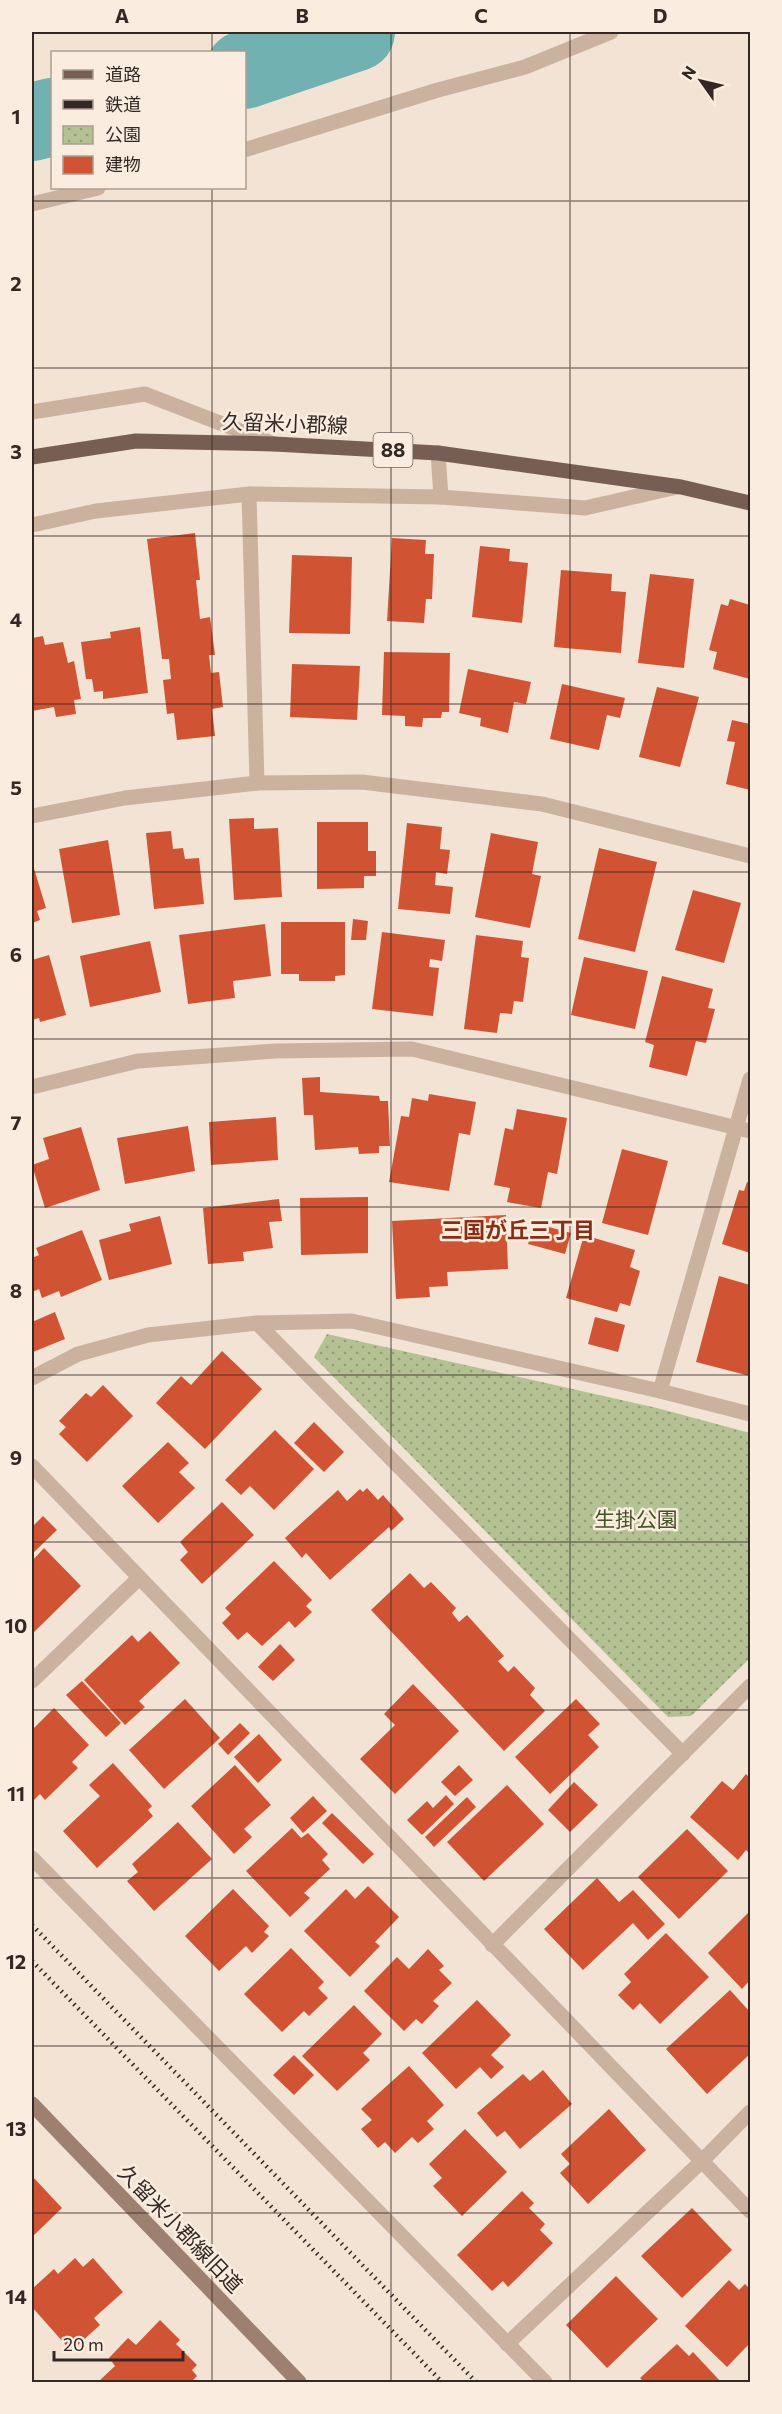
<svg xmlns="http://www.w3.org/2000/svg" width="782" height="2414" font-family="Commissioner,'Noto Sans JP',sans-serif">
	<style>
		.park { fill: url(#park-dots) }
		.lines { fill: none; stroke-linecap: round; stroke-linejoin: round }
		.river { stroke: #71b1b1; stroke-width: 78 }
		.building { fill: #d05434 }
		.street { stroke: #cab29f; stroke-width: 15 }
		.secondary { stroke: #9e8071; stroke-width: 15 }
		.primary { stroke: #775e53; stroke-width: 15 }
		.rail { stroke: #332823; stroke-width: 4.5; stroke-dasharray: 1.5 4.5; stroke-linecap: butt }
		.grid { fill: none; stroke: #332823; stroke-width: 1.5; stroke-opacity: 0.55 }
		.labels { text-anchor: middle; stroke-width: 5; stroke-linejoin: round; paint-order: stroke }
		.shield { fill: #faede0; stroke: #6f635c; stroke-width: 1.5 }
		.shield-label { font-size: 20px; font-weight: bold; fill: #332823 }
		.street-label { font-size: 21px; fill: #332823; stroke: #faede0 }
		.park-label { font-size: 21px; fill: #445326; stroke: #faede0 }
		.neighbourhood-label { font-size: 22px; font-weight: bold; fill: #882e17; stroke: #faede0 }
		.neatline { fill: none; stroke: #332823; stroke-width: 2 }
		.grid-label { font-size: 20px; text-anchor: middle; font-weight: bold; fill: #332823 }
	</style>
	<defs>
		<pattern id="park-dots" width="8" height="8" patternUnits="userSpaceOnUse" patternTransform="scale(1.5)"><rect width="8" height="8" fill="#b4c293"/><path d="M2 2h.1M6 6h.1" fill="none" stroke="#939e78" stroke-width="1.8" stroke-linecap="round"/></pattern>
	</defs>
	<rect width="100%" height="100%" fill="#f2e3d4"/>
	<!-- park -->
	<polygon class="park" points="327,1334 657,1408 750,1433 750,1658 691,1716 668,1717 314,1357"/>
	<g class="lines">
		<!-- river -->
		<g class="river">
			<polyline points="244,70 356,32"/>
			<polyline points="32,122 52,117"/>
		</g>
	</g>
	<!-- building -->
	<g class="building">
		<polygon points="195,533 200,580 196,580 200,619 210,617 215,655 209,655 211,673 219,672 223,707 212,709 215,736 177,740 174,713 167,714 163,680 171,679 169,659 162,659 147,539"/>
		<polygon points="392,538 426,540 425,554 434,554 432,599 426,599 424,623 387,621"/>
		<polygon points="480,546 510,549 509,561 528,563 522,623 472,617"/>
		<polygon points="292,555 352,557 350,634 289,633"/>
		<polygon points="561,570 612,574 611,591 626,592 621,653 554,647"/>
		<polygon points="650,574 694,579 684,668 638,663"/>
		<polygon points="730,599 750,605 750,679 713,669 717,652 709,650 721,604 728,606"/>
		<polygon points="140,627 148,693 103,699 103,691 94,692 92,679 86,679 81,642 111,638 110,632"/>
		<polygon points="43,636 45,645 63,642 68,663 74,661 81,699 74,700 76,714 56,717 54,707 32,711 32,638"/>
		<polygon points="384,652 450,653 449,712 442,712 441,718 423,718 422,727 405,726 405,716 382,715"/>
		<polygon points="292,664 360,666 357,720 290,717"/>
		<polygon points="468,669 531,682 526,704 514,702 508,733 480,726 481,718 459,713"/>
		<polygon points="562,684 625,698 620,718 607,715 599,750 550,739"/>
		<polygon points="657,687 699,697 680,767 639,757"/>
		<polygon points="732,720 750,724 750,790 726,784 735,742 727,741"/>
		<polygon points="254,818 254,829 278,828 282,897 234,900 229,819"/>
		<polygon points="317,822 368,822 368,851 376,851 376,876 364,876 364,888 317,889"/>
		<polygon points="407,823 442,827 440,849 450,850 447,874 436,872 435,885 453,887 450,914 398,909"/>
		<polygon points="171,831 173,849 183,848 185,859 199,858 204,904 154,909 146,833"/>
		<polygon points="491,833 538,842 532,874 541,876 530,928 475,917"/>
		<polygon points="108,840 120,915 72,923 59,849"/>
		<polygon points="599,848 657,862 635,952 578,939"/>
		<polygon points="32,862 46,908 37,911 40,920 32,923"/>
		<polygon points="693,890 741,903 724,963 675,950"/>
		<polygon points="353,919 368,921 366,940 351,940"/>
		<polygon points="281,922 345,922 345,975 335,976 335,981 299,981 299,974 281,974"/>
		<polygon points="265,924 271,976 233,981 235,998 188,1004 179,935"/>
		<polygon points="382,932 445,940 442,961 430,959 429,967 439,968 433,1016 372,1009"/>
		<polygon points="476,935 523,941 521,957 529,958 523,1002 514,1001 512,1014 500,1013 497,1033 464,1029"/>
		<polygon points="150,941 161,992 90,1007 80,956"/>
		<polygon points="49,955 66,1015 40,1022 39,1018 32,1020 32,960"/>
		<polygon points="584,957 648,971 635,1029 571,1015"/>
		<polygon points="662,976 713,989 708,1008 715,1009 706,1043 696,1041 687,1076 649,1067 654,1045 645,1042"/>
		<polygon points="320,1077 320,1092 379,1096 380,1101 388,1101 390,1146 379,1146 379,1153 359,1154 358,1147 315,1150 313,1115 304,1115 302,1078"/>
		<polygon points="429,1094 476,1102 470,1135 459,1133 449,1191 389,1182 401,1116 409,1117 412,1098 428,1101"/>
		<polygon points="517,1109 567,1118 557,1174 548,1172 541,1208 507,1202 510,1188 494,1185 505,1128 513,1130"/>
		<polygon points="276,1117 278,1160 211,1165 209,1122"/>
		<polygon points="188,1126 195,1171 125,1184 117,1138"/>
		<polygon points="81,1127 100,1190 45,1208 32,1165 49,1159 43,1138"/>
		<polygon points="622,1149 668,1161 648,1235 602,1223"/>
		<polygon points="747,1182 750,1183 750,1253 722,1244 739,1190 744,1191"/>
		<polygon points="368,1197 368,1253 301,1255 300,1198"/>
		<polygon points="279,1199 282,1221 269,1222 273,1248 243,1252 244,1261 208,1264 203,1208"/>
		<polygon points="506,1215 508,1269 447,1272 448,1286 429,1287 430,1297 396,1299 392,1221"/>
		<polygon points="160,1216 172,1264 109,1280 99,1240 131,1231 129,1224"/>
		<polygon points="534,1223 571,1233 565,1254 528,1244"/>
		<polygon points="82,1230 102,1280 61,1297 59,1291 42,1298 39,1289 32,1292 32,1258 39,1255 36,1248"/>
		<polygon points="584,1235 635,1250 630,1267 640,1271 630,1306 620,1303 617,1312 566,1298"/>
		<polygon points="719,1276 750,1285 750,1376 696,1362"/>
		<polygon points="55,1312 65,1339 33,1352 32,1322"/>
		<polygon points="595,1317 625,1325 618,1352 588,1344"/>
		<polygon points="222,1351 262,1389 205,1449 156,1403 181,1376 191,1385"/>
		<polygon points="103,1385 133,1416 87,1462 59,1434 66,1427 59,1421 86,1393 91,1397"/>
		<polygon points="314,1422 344,1452 324,1472 294,1443"/>
		<polygon points="275,1430 314,1469 274,1510 250,1486 241,1495 225,1480"/>
		<polygon points="168,1442 189,1463 179,1472 195,1488 158,1523 122,1486"/>
		<polygon points="367,1488 378,1500 383,1495 404,1519 391,1531 389,1527 330,1580 306,1553 302,1558 285,1538 338,1490 347,1501 360,1489 363,1492"/>
		<polygon points="222,1502 254,1535 202,1584 180,1560 188,1552 180,1542"/>
		<polygon points="43,1516 57,1530 32,1554 32,1527"/>
		<polygon points="44,1548 81,1586 32,1634 32,1561"/>
		<polygon points="274,1561 312,1600 306,1606 312,1612 295,1628 289,1621 262,1646 247,1632 238,1640 222,1623 231,1614 225,1608"/>
		<polygon points="410,1573 424,1588 431,1582 456,1608 452,1613 459,1622 467,1615 504,1656 498,1661 508,1672 514,1666 535,1688 530,1695 545,1711 504,1751 371,1610"/>
		<polygon points="150,1631 180,1663 139,1701 145,1707 125,1725 84,1680 132,1635 138,1642"/>
		<polygon points="280,1644 295,1660 273,1681 258,1667"/>
		<polygon points="82,1681 121,1723 106,1737 66,1695"/>
		<polygon points="413,1684 459,1731 395,1794 360,1759 395,1725 384,1714"/>
		<polygon points="185,1699 220,1738 164,1789 129,1750"/>
		<polygon points="576,1699 600,1724 588,1735 599,1747 550,1794 515,1757"/>
		<polygon points="54,1708 89,1745 72,1762 78,1768 45,1800 40,1794 32,1802 32,1730"/>
		<polygon points="240,1723 250,1733 228,1755 218,1744"/>
		<polygon points="259,1734 282,1760 258,1783 234,1757"/>
		<polygon points="113,1763 152,1806 148,1810 153,1816 97,1868 63,1831 100,1796 89,1785"/>
		<polygon points="235,1765 271,1805 244,1829 252,1837 234,1854 191,1806"/>
		<polygon points="459,1765 473,1780 455,1796 441,1782"/>
		<polygon points="746,1774 750,1778 750,1854 746,1850 738,1860 690,1817 722,1781 733,1790"/>
		<polygon points="574,1782 598,1805 570,1832 548,1810"/>
		<polygon points="507,1785 544,1824 484,1881 447,1842"/>
		<polygon points="446,1795 454,1804 422,1835 407,1820 427,1801 433,1808"/>
		<polygon points="313,1796 327,1811 303,1833 290,1818"/>
		<polygon points="467,1797 476,1807 434,1847 425,1837"/>
		<polygon points="332,1813 374,1854 363,1864 322,1823"/>
		<polygon points="178,1822 212,1859 154,1911 127,1881 138,1872 132,1864"/>
		<polygon points="292,1828 301,1838 308,1833 328,1854 322,1860 330,1869 304,1893 310,1898 290,1917 246,1871"/>
		<polygon points="687,1829 728,1871 679,1919 638,1877"/>
		<polygon points="597,1878 619,1902 633,1890 665,1924 648,1940 633,1923 583,1970 544,1929"/>
		<polygon points="368,1886 399,1917 375,1942 380,1946 350,1977 304,1931 346,1889 355,1899"/>
		<polygon points="233,1889 269,1926 264,1932 269,1936 252,1953 246,1946 219,1971 185,1936"/>
		<polygon points="750,1911 750,1980 742,1989 708,1953"/>
		<polygon points="666,1933 709,1977 660,2024 640,2003 633,2010 618,1995 631,1982 624,1974"/>
		<polygon points="291,1948 324,1982 318,1988 328,1998 309,2016 304,2011 282,2032 244,1994"/>
		<polygon points="428,1949 444,1966 439,1970 452,1983 433,2001 439,2006 422,2024 416,2019 404,2031 364,1991 397,1957 409,1969"/>
		<polygon points="730,1990 750,2012 750,2054 707,2094 666,2049"/>
		<polygon points="477,2000 511,2035 491,2055 504,2067 491,2079 480,2067 456,2089 422,2053"/>
		<polygon points="354,2005 382,2034 363,2053 370,2060 337,2091 302,2056"/>
		<polygon points="294,2055 314,2075 294,2095 273,2075"/>
		<polygon points="409,2066 444,2105 427,2121 434,2129 418,2143 412,2137 395,2153 385,2142 378,2148 361,2129 372,2120 361,2109"/>
		<polygon points="543,2070 572,2104 520,2149 505,2131 497,2137 477,2113 523,2074 530,2081"/>
		<polygon points="609,2109 646,2150 588,2204 560,2173 570,2164 561,2154"/>
		<polygon points="465,2129 507,2172 462,2216 433,2186 442,2178 429,2164"/>
		<polygon points="32,2176 62,2208 32,2237"/>
		<polygon points="522,2191 534,2203 529,2208 545,2224 540,2230 553,2243 508,2287 503,2281 492,2291 457,2255"/>
		<polygon points="692,2208 732,2250 682,2298 641,2256"/>
		<polygon points="75,2258 83,2267 93,2258 123,2292 94,2318 100,2325 71,2351 32,2307 32,2289 54,2269 58,2274"/>
		<polygon points="616,2276 658,2319 607,2368 566,2325"/>
		<polygon points="729,2280 739,2290 745,2284 750,2289 750,2343 727,2367 685,2326"/>
		<polygon points="160,2320 180,2340 176,2344 197,2365 192,2370 197,2376 191,2382 101,2382 99,2381 115,2366 109,2358 128,2338 136,2345"/>
		<polygon points="677,2344 689,2356 693,2352 721,2382 644,2382 640,2378"/>
	</g>
	<g class="lines">
		<!-- street -->
		<g class="street">
			<polyline points="244,150 438,90 525,67 611,32"/>
			<polyline points="32,204 98,188"/>
			<polyline points="32,412 145,394 274,444"/>
			<polyline points="438,453 441,497"/>
			<polyline points="249,494 257,783"/>
			<polyline points="32,525 96,511 249,494 441,497 585,508 677,487"/>
			<polyline points="32,816 125,798 257,783 362,782 542,804 750,856"/>
			<polyline points="32,1087 138,1061 276,1051 412,1049 750,1131"/>
			<polyline points="257,1323 683,1754"/>
			<polyline points="32,1378 78,1354 148,1335 257,1323 352,1321 660,1391 750,1414"/>
			<polyline points="660,1391 750,1079"/>
			<polyline points="32,1466 750,2211"/>
			<polyline points="32,1681 139,1578"/>
			<polyline points="32,1858 545,2382"/>
			<polyline points="492,1945 750,1686"/>
			<polyline points="507,2344 701,2162 750,2112"/>
		</g>
		<!-- secondary -->
		<polyline class="secondary" points="32,2104 299,2382"/>
		<!-- primary -->
		<polyline class="primary" points="32,457 136,441 274,444 438,453 681,487 750,503"/>
		<!-- rail -->
		<g class="rail">
			<polyline points="32,1925 476,2382"/>
			<polyline points="32,1961 442,2382"/>
		</g>
	</g>
	<!-- grid -->
	<path class="grid" d="M212,32V52M391,32V2382M570,32V2382M212,188V2382M32,201H750M32,368H750M32,536H750M32,704H750M32,872H750M32,1039H750M32,1207H750M32,1375H750M32,1542H750M32,1710H750M32,1878H750M32,2046H750M32,2213H750"/>
	<g class="labels">
		<!-- shield labels -->
		<rect class="shield" x="373.5" y="433" width="39" height="34" rx="4.5"/>
		<g class="shield-label">
			<text x="393" y="457">88</text>
		</g>
		<!-- street labels -->
		<g class="street-label">
			<text transform="translate(285 424) rotate(2)" y="7">久留米小郡線</text>
			<text transform="translate(180 2229) rotate(46)" y="7">久留米小郡線旧道</text>
		</g>
		<!-- park labels -->
		<g class="park-label">
			<text x="636" y="1527">生掛公園</text>
		</g>
		<!-- neighbourhood labels -->
		<g class="neighbourhood-label">
			<text x="518" y="1238">三国が丘三丁目</text>
		</g>
	</g>
	<!-- border -->
	<rect width="782" height="2414" fill="none" stroke="#faede0" stroke-width="66"/>
	<!-- legend -->
	<rect x="51" y="51" width="195" height="138" fill="#faede0" stroke="#aa9e94" stroke-width="1.5"/>
	<rect x="63" y="70" width="30" height="9" fill="#775e53" stroke="#aa9e94" stroke-width="1.5"/>
	<text x="105" y="81" font-size="18" fill="#332823">道路</text>
	<rect x="63" y="100" width="30" height="9" fill="#332823" stroke="#aa9e94" stroke-width="1.5"/>
	<text x="105" y="111" font-size="18" fill="#332823">鉄道</text>
	<rect x="63" y="126" width="30" height="18" fill="url(#park-dots)" stroke="#aa9e94" stroke-width="1.5"/>
	<text x="105" y="141" font-size="18" fill="#332823">公園</text>
	<rect x="63" y="156" width="30" height="18" fill="#d05434" stroke="#aa9e94" stroke-width="1.5"/>
	<text x="105" y="171" font-size="18" fill="#332823">建物</text>
	<!-- north arrow -->
	<g transform="translate(701 81) rotate(304)" stroke="#faede0" stroke-width="4.5" paint-order="stroke">
	<path d="M0-4.5L10 22L0 15L-10 22Z" fill="#332823"/>
	<text y="-9" font-size="16" font-weight="bold" text-anchor="middle" fill="#332823">N</text>
	</g>
	<!-- scale -->
	<path d="M54 2351v9h129v-9" fill="none" stroke="#332823" stroke-width="3"/>
	<text x="63" y="2351" font-size="18" fill="#332823" stroke="#faede0" stroke-width="4.5" paint-order="stroke">20 m</text>
	<rect x="33" y="33" width="716" height="2348" class="neatline"/>
	<g class="grid-label">
		<text x="122" y="23">A</text>
		<text x="302" y="23">B</text>
		<text x="481" y="23">C</text>
		<text x="660" y="23">D</text>
		<text x="16" y="124">1</text>
		<text x="16" y="291">2</text>
		<text x="16" y="459">3</text>
		<text x="16" y="627">4</text>
		<text x="16" y="795">5</text>
		<text x="16" y="962">6</text>
		<text x="16" y="1130">7</text>
		<text x="16" y="1298">8</text>
		<text x="16" y="1465">9</text>
		<text x="16" y="1633">10</text>
		<text x="16" y="1801">11</text>
		<text x="16" y="1969">12</text>
		<text x="16" y="2136">13</text>
		<text x="16" y="2304">14</text>
	</g>
</svg>
